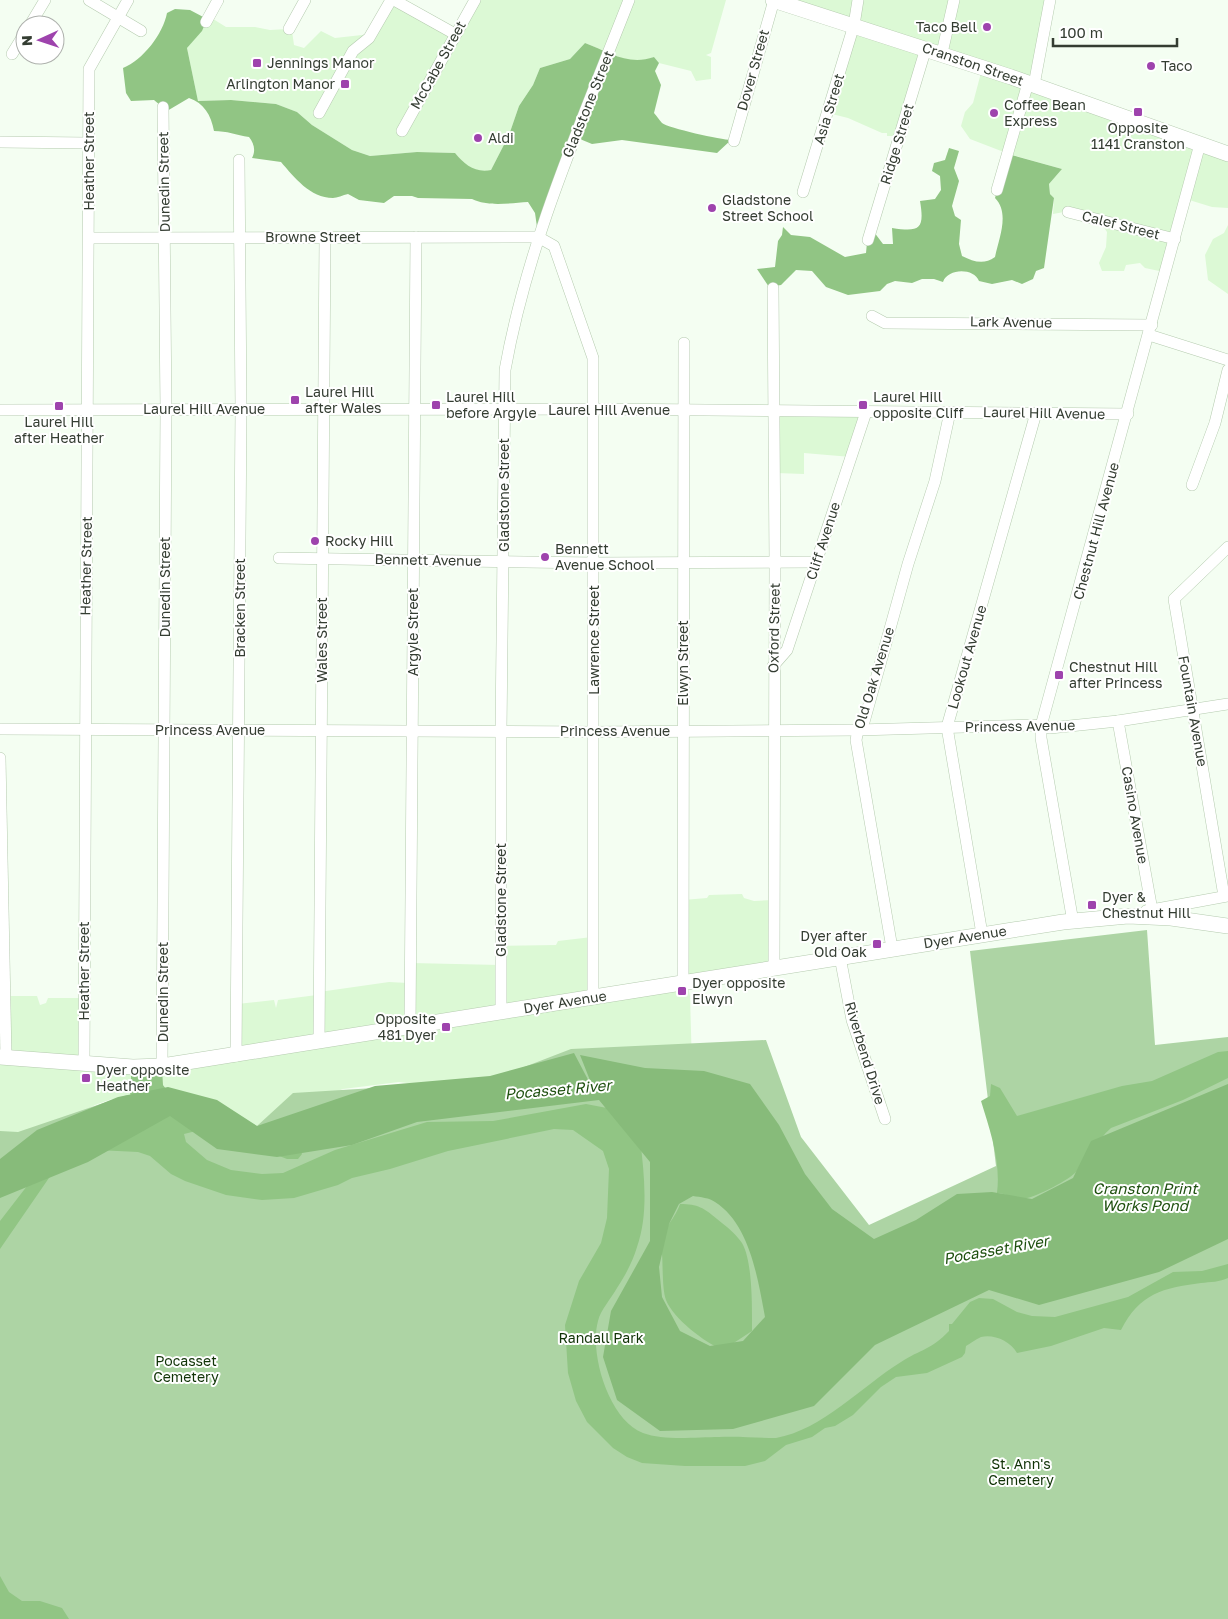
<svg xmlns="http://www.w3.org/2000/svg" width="1228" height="1619" font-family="'Golos Text',sans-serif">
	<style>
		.built { fill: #dcf9d5 }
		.green { fill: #add4a4 }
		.forest { fill: #91c584 }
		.water { fill: #87bb7a; fill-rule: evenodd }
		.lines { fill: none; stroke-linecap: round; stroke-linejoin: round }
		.minor-casing { stroke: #b5cbaf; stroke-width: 12 }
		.major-casing { stroke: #b5cbaf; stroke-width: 16 }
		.minor { stroke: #fff; stroke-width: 11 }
		.major { stroke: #fff; stroke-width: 15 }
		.poi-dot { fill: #9e43ad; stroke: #fff; stroke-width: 2 }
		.labels { text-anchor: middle; stroke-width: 4; stroke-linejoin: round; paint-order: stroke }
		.poi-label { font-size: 14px; fill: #343d32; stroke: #fff; text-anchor: start }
		.street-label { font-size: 14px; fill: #343d32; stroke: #fff }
		.park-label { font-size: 14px; fill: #103306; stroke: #fff }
		.water-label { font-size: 15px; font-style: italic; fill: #1f5110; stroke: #fff }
	</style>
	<rect width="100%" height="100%" fill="#f4fef2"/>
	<!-- built -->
	<g class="built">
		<polygon points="390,0 458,32 477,0 726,0 711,53 706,55 711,57 711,79 696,81 691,71 659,63 654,57 646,60 626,60 585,43 570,59 540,68 533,85 519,106 509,135 491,170 481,172 470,168 454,153 417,152 370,156 352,150 312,125 297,112 276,104 231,100 198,101 187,48 210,17 226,27 255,27 270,30 287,29 291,24 294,45 304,48 321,31 335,38 371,34"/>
		<polygon points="789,0 1054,0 1038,85 1228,154 1228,294 1208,280 1205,255 1213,239 1224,233 1228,225 1228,208 1212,207 1186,199 1164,272 1145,268 1140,263 1126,265 1124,271 1102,271 1099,263 1106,247 1107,232 1097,217 1075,210 1053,214 1054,198 1050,194 1049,184 1062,169 1009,154 970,139 961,126 965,112 973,103 982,69 927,49 900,136 887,136 887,133 882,133 848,118 828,113 852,28"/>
		<polygon points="776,412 863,413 851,457 804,453 804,474 776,473"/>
		<polygon points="742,894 744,898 754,901 773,900 773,966 687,983 690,996 692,1066 504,1075 424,1085 399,1082 343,1089 318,1099 296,1119 251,1128 166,1089 163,1085 162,1066 232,1056 237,1004 274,1000 276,1008 278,1000 317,995 319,992 389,982 408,983 411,963 500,965 501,946 556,945 558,941 592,937 592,996 681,983 683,900 707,898 709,895"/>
		<polygon points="0,993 5,996 37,996 40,1005 46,1003 48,998 83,998 83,1061 131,1067 131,1098 112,1099 95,1105 0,1155"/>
	</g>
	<!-- green -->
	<polygon class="green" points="1147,930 1155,1045 1228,1037 1228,1619 0,1619 0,1131 18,1132 127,1095 184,1092 257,1126 293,1093 488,1081 571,1049 766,1040 801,1137 869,1225 996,1166 970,951"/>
	<!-- forest -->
	<g class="forest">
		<path d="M175,9L190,10L207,19L202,31L187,48L198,101L231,100L276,104L297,112L312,125L352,150L370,156L417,152L455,153C465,165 475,173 491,170L509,135L519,106L533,85L540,68L570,59L585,43C609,52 628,66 654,57L659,63L655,71L661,85L654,113C657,116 659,120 662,123C668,128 722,140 731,140L717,153L622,140L592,144L575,137L538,234L535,213L528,202C510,203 488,207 472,199L418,198L412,196H394L384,203L359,200L348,194C343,195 337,198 333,198C310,198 294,177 281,162L252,158C256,151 254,143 249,137C236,135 227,131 214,131C211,115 204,103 189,98L167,111L154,100L131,101L126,93L123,68C143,60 163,34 167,13Z"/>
		<path d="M949,148L959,151L954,168L959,181L952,206L955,216L961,220L959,244L962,256C974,262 984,265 995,257C999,238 1010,213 995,198L1008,154L1062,169L1049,184L1050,194L1054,198L1044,268L1036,271L1033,279L1022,284L1012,280L992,284L979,281C974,268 948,268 943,282L934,279H922L912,283L895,281L887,284L880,291L848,295L826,287L812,271L796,270L781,285L769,287L757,269L775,267L778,241L782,235L783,227L791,235L810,237L845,257L866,253L868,232H874L883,244H893L892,228C919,232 925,230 920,201L935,199L941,190L940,176L932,171L934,163L945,160Z"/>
		<path d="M1228,1051V1078L1183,1100L1111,1128C1096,1141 1089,1159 1075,1173C1065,1182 1032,1200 1019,1199C1011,1198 1005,1193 997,1193C1001,1162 990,1130 981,1101L990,1096L991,1084L1000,1088L1017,1116L1122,1086L1152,1081L1218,1052Z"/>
		<path d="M162,1066L163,1085L166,1089L300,1147L302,1154L298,1159H287L208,1128L184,1134L186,1142L207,1160L231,1170L262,1174L283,1173L335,1150L427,1122L493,1121L586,1104L607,1108L640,1138C644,1173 649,1213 637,1247C633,1261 625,1276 617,1288C611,1299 601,1309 598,1321C589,1354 609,1420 643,1433C664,1441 697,1437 719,1437C738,1436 757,1438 776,1438C822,1430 862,1386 901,1362C921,1349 931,1350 949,1331V1324H952L970,1302L979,1298L993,1299L1017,1312L1032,1316L1055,1317L1128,1297L1173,1272L1202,1271L1228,1264V1278C1220,1282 1210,1282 1201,1283C1163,1288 1140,1293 1121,1330L1104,1328L1051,1346L1017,1353C1010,1341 994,1334 981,1337C976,1339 970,1344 966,1346L965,1353L962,1357L927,1373L896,1377L881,1387L853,1415L835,1426L825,1428L812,1437L786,1445L765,1461L745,1466H685L642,1463L627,1457L613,1448L587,1422L576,1401L568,1373L565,1325L579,1281L601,1243L607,1218L609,1169L603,1151L573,1130L554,1129L448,1151L390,1169L352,1178L338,1185L294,1198L262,1200L226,1195L185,1181L171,1174L150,1156L138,1152L97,1150L51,1175L0,1249V1221L44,1164L131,1098L129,1087L131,1085V1067Z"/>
		<path d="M680,1204C698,1204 704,1208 717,1219C726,1226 736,1234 742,1243C753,1262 752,1309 752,1331L723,1350C705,1343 673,1318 666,1300C662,1289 663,1265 662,1254L657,1249C662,1228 673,1223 680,1204Z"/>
		<polygon points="0,1576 9,1592 22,1601 40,1601 62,1608 69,1619 0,1619"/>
	</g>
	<!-- water -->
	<path class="water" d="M574,1053L595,1093L580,1055L645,1068L704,1071L750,1084L779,1125L805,1174L832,1209L874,1239L916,1220L957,1194L992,1192L1032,1199L1073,1178L1091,1141L1228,1084V1239L1159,1272L1039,1305L989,1290L875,1345L814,1406L733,1429L660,1431L617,1400L603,1357L611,1311L650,1241V1162L599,1100L417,1122L352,1145L277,1157L217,1149L170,1116L88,1162L0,1198V1159L37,1130L118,1097L168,1087L217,1100L257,1126L375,1086L490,1076ZM693,1196C700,1197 710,1198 715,1202C750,1224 758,1280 765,1317L743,1341L710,1346L680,1331L662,1297L659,1267L669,1224L679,1204Z"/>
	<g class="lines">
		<!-- minor casing -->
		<g class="minor-casing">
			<g id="minor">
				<polyline points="89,0 141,31"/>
				<polyline points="394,0 455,34"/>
				<polyline points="206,22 218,0"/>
				<polyline points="30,25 45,0"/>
				<polyline points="289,29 305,0"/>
				<polyline points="942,53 954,0"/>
				<polyline points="12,54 25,33"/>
				<polyline points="1034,85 1050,0"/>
				<polyline points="319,113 353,51 369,38 391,0"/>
				<polyline points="402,131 475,0"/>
				<polyline points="734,141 774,0"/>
				<polyline points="0,142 88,143"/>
				<polyline points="997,190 1028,83"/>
				<polyline points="803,192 854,25 858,0"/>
				<polyline points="1068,212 1175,239"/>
				<polyline points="89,238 538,237 554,246 593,358 593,998"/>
				<polyline points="868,240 926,48"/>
				<polyline points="773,288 775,563 774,968"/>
				<polyline points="872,316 885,323 1152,325"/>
				<polyline points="1149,335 1228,360"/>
				<polyline points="0,410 594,409 1128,414"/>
				<polyline points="1192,485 1215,423 1228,370"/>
				<polyline points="279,558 594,563 817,562"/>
				<polyline points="773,666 787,650 866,412"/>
				<polyline points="1118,721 1152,910"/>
				<polyline points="0,729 594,732 858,730 1033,725 1050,728 1118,721 1228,704"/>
				<polyline points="0,758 6,1057"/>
				<polyline points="1224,896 1174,599 1228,547"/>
				<polyline points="1146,911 1228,896"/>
				<polyline points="1073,922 1041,738 1041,726 1200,144"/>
				<polyline points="982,934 947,727 1036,413"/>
				<polyline points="892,948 856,740 858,730 864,722 908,564 935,481 950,412"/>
				<polyline points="840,957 852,1020 885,1119"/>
				<polyline points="683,983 684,343"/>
				<path d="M501,1012V731L505,370C528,241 582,121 629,0"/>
				<polyline points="410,1027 416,237"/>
				<polyline points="319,1042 325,238"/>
				<polyline points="236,1056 241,409 239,160"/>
				<polyline points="84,1063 89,69 128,0"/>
				<polyline points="162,1066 166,409 163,107"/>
			</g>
		</g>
		<!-- major casing -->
		<g class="major-casing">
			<g id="major">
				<polyline points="773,0 1011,77 1228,154"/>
				<polyline points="0,1057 133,1067 162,1066 1063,922 1128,916 1171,918 1228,926"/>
			</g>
		</g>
		<!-- minor -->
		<use href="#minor" class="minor"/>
		<!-- major -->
		<use href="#major" class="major"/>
	</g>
	<!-- markers -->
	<g class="poi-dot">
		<circle cx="987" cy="27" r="5"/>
		<rect x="252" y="58" width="10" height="10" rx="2.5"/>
		<circle cx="1151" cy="66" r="5"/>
		<rect x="340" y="79" width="10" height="10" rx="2.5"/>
		<rect x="1133" y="107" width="10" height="10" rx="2.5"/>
		<circle cx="994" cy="113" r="5"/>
		<circle cx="478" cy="138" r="5"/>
		<circle cx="712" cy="208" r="5"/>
		<rect x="290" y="395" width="10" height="10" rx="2.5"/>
		<rect x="431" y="400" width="10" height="10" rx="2.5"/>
		<rect x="858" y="400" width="10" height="10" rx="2.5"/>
		<rect x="54" y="401" width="10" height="10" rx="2.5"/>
		<circle cx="315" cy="541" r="5"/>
		<circle cx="545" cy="557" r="5"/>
		<rect x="1054" y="670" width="10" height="10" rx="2.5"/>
		<rect x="1087" y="900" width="10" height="10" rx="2.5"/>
		<rect x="872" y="939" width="10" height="10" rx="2.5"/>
		<rect x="677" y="986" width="10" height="10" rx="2.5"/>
		<rect x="441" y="1022" width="10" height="10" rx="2.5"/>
		<rect x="81" y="1073" width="10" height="10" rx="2.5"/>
	</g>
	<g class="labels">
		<!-- poi labels -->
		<g class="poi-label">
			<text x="977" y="32" text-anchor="end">Taco Bell</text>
			<text x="267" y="68">Jennings Manor</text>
			<text x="1161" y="71">Taco</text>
			<text x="335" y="89" text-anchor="end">Arlington Manor</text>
			<text x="1004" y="110">Coffee Bean<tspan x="1004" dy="16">Express</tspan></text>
			<text x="1138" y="133" text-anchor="middle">Opposite<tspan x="1138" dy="16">1141 Cranston</tspan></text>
			<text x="488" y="143">Aldi</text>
			<text x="722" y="205">Gladstone<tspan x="722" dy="16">Street School</tspan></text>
			<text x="305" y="397">Laurel Hill<tspan x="305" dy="16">after Wales</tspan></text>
			<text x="446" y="402">Laurel Hill<tspan x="446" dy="16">before Argyle</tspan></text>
			<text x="873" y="402">Laurel Hill<tspan x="873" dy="16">opposite Cliff</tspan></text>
			<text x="59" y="427" text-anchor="middle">Laurel Hill<tspan x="59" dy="16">after Heather</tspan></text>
			<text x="325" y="546">Rocky Hill</text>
			<text x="555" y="554">Bennett<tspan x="555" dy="16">Avenue School</tspan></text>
			<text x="1069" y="672">Chestnut Hill<tspan x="1069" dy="16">after Princess</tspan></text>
			<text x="1102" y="902">Dyer &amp;<tspan x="1102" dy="16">Chestnut Hill</tspan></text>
			<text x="867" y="941" text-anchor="end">Dyer after<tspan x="867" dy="16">Old Oak</tspan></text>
			<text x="692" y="988">Dyer opposite<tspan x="692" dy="16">Elwyn</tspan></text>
			<text x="436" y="1024" text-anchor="end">Opposite<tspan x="436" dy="16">481 Dyer</tspan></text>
			<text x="96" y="1075">Dyer opposite<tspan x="96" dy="16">Heather</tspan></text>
		</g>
		<!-- street labels -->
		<g class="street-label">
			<text transform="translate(973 64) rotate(19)" y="5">Cranston Street</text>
			<text transform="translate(438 65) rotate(-61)" y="5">McCabe Street</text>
			<text transform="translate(753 70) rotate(-74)" y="5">Dover Street</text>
			<text transform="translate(588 104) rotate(-68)" y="5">Gladstone Street</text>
			<text transform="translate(829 109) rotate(-73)" y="5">Asia Street</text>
			<text transform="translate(897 144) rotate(-73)" y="5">Ridge Street</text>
			<text transform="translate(89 161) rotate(-90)" y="5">Heather Street</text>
			<text transform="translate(164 182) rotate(-91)" y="5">Dunedin Street</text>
			<text transform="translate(1121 225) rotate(14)" y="5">Calef Street</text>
			<text x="313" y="242">Browne Street</text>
			<text transform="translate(1011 322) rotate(1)" y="5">Lark Avenue</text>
			<text x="204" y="414">Laurel Hill Avenue</text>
			<text x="609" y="415">Laurel Hill Avenue</text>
			<text transform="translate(1044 413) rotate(1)" y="5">Laurel Hill Avenue</text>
			<text transform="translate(504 495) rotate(-90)" y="5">Gladstone Street</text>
			<text transform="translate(1096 531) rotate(-75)" y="5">Chestnut Hill Avenue</text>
			<text transform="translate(823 541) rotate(-72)" y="5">Cliff Avenue</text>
			<text transform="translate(428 560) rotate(1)" y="5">Bennett Avenue</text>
			<text transform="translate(86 566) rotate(-89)" y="5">Heather Street</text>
			<text transform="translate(165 587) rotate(-90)" y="5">Dunedin Street</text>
			<text transform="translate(240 608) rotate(-90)" y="5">Bracken Street</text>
			<text transform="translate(774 628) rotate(-89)" y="5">Oxford Street</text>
			<text transform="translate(413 632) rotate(-90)" y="5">Argyle Street</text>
			<text transform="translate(322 640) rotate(-90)" y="5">Wales Street</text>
			<text transform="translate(594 640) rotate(-90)" y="5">Lawrence Street</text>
			<text transform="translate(967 657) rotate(-74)" y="5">Lookout Avenue</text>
			<text transform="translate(683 663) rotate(-90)" y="5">Elwyn Street</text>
			<text transform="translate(874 678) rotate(-73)" y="5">Old Oak Avenue</text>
			<text transform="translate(1193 711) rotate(80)" y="5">Fountain Avenue</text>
			<text transform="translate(1020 726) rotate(-1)" y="5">Princess Avenue</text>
			<text x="210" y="735">Princess Avenue</text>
			<text x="615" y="736">Princess Avenue</text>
			<text transform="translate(1135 815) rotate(80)" y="5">Casino Avenue</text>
			<text transform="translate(501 900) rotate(-90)" y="5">Gladstone Street</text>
			<text transform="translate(965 937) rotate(-9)" y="5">Dyer Avenue</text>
			<text transform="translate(84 971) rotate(-90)" y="5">Heather Street</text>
			<text transform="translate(163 992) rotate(-90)" y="5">Dunedin Street</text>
			<text transform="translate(565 1002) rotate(-9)" y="5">Dyer Avenue</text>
			<text transform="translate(865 1053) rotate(73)" y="5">Riverbend Drive</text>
		</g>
		<!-- park labels -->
		<g class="park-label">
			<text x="601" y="1343">Randall Park</text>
			<text x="186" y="1366">Pocasset<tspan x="186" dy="16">Cemetery</tspan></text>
			<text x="1021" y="1469">St. Ann's<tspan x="1021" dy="16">Cemetery</tspan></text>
		</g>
		<!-- water labels -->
		<g class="water-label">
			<text transform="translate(558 1090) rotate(-5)" y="5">Pocasset River</text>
			<text x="1145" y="1194">Cranston Print<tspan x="1145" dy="17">Works Pond</tspan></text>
			<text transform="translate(996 1250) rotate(-10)" y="5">Pocasset River</text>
		</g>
	</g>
	<!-- north arrow -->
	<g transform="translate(40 40) rotate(267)"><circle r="24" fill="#ffffff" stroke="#aeb1ad"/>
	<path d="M0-4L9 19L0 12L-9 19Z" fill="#9e43ad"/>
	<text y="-8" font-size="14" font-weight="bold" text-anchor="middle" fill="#343d32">N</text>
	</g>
	<!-- scale -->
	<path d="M1053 38v8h124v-8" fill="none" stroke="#343d32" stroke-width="2.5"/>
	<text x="1060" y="38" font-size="15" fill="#343d32" stroke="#ffffff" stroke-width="4" paint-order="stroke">100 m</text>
</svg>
